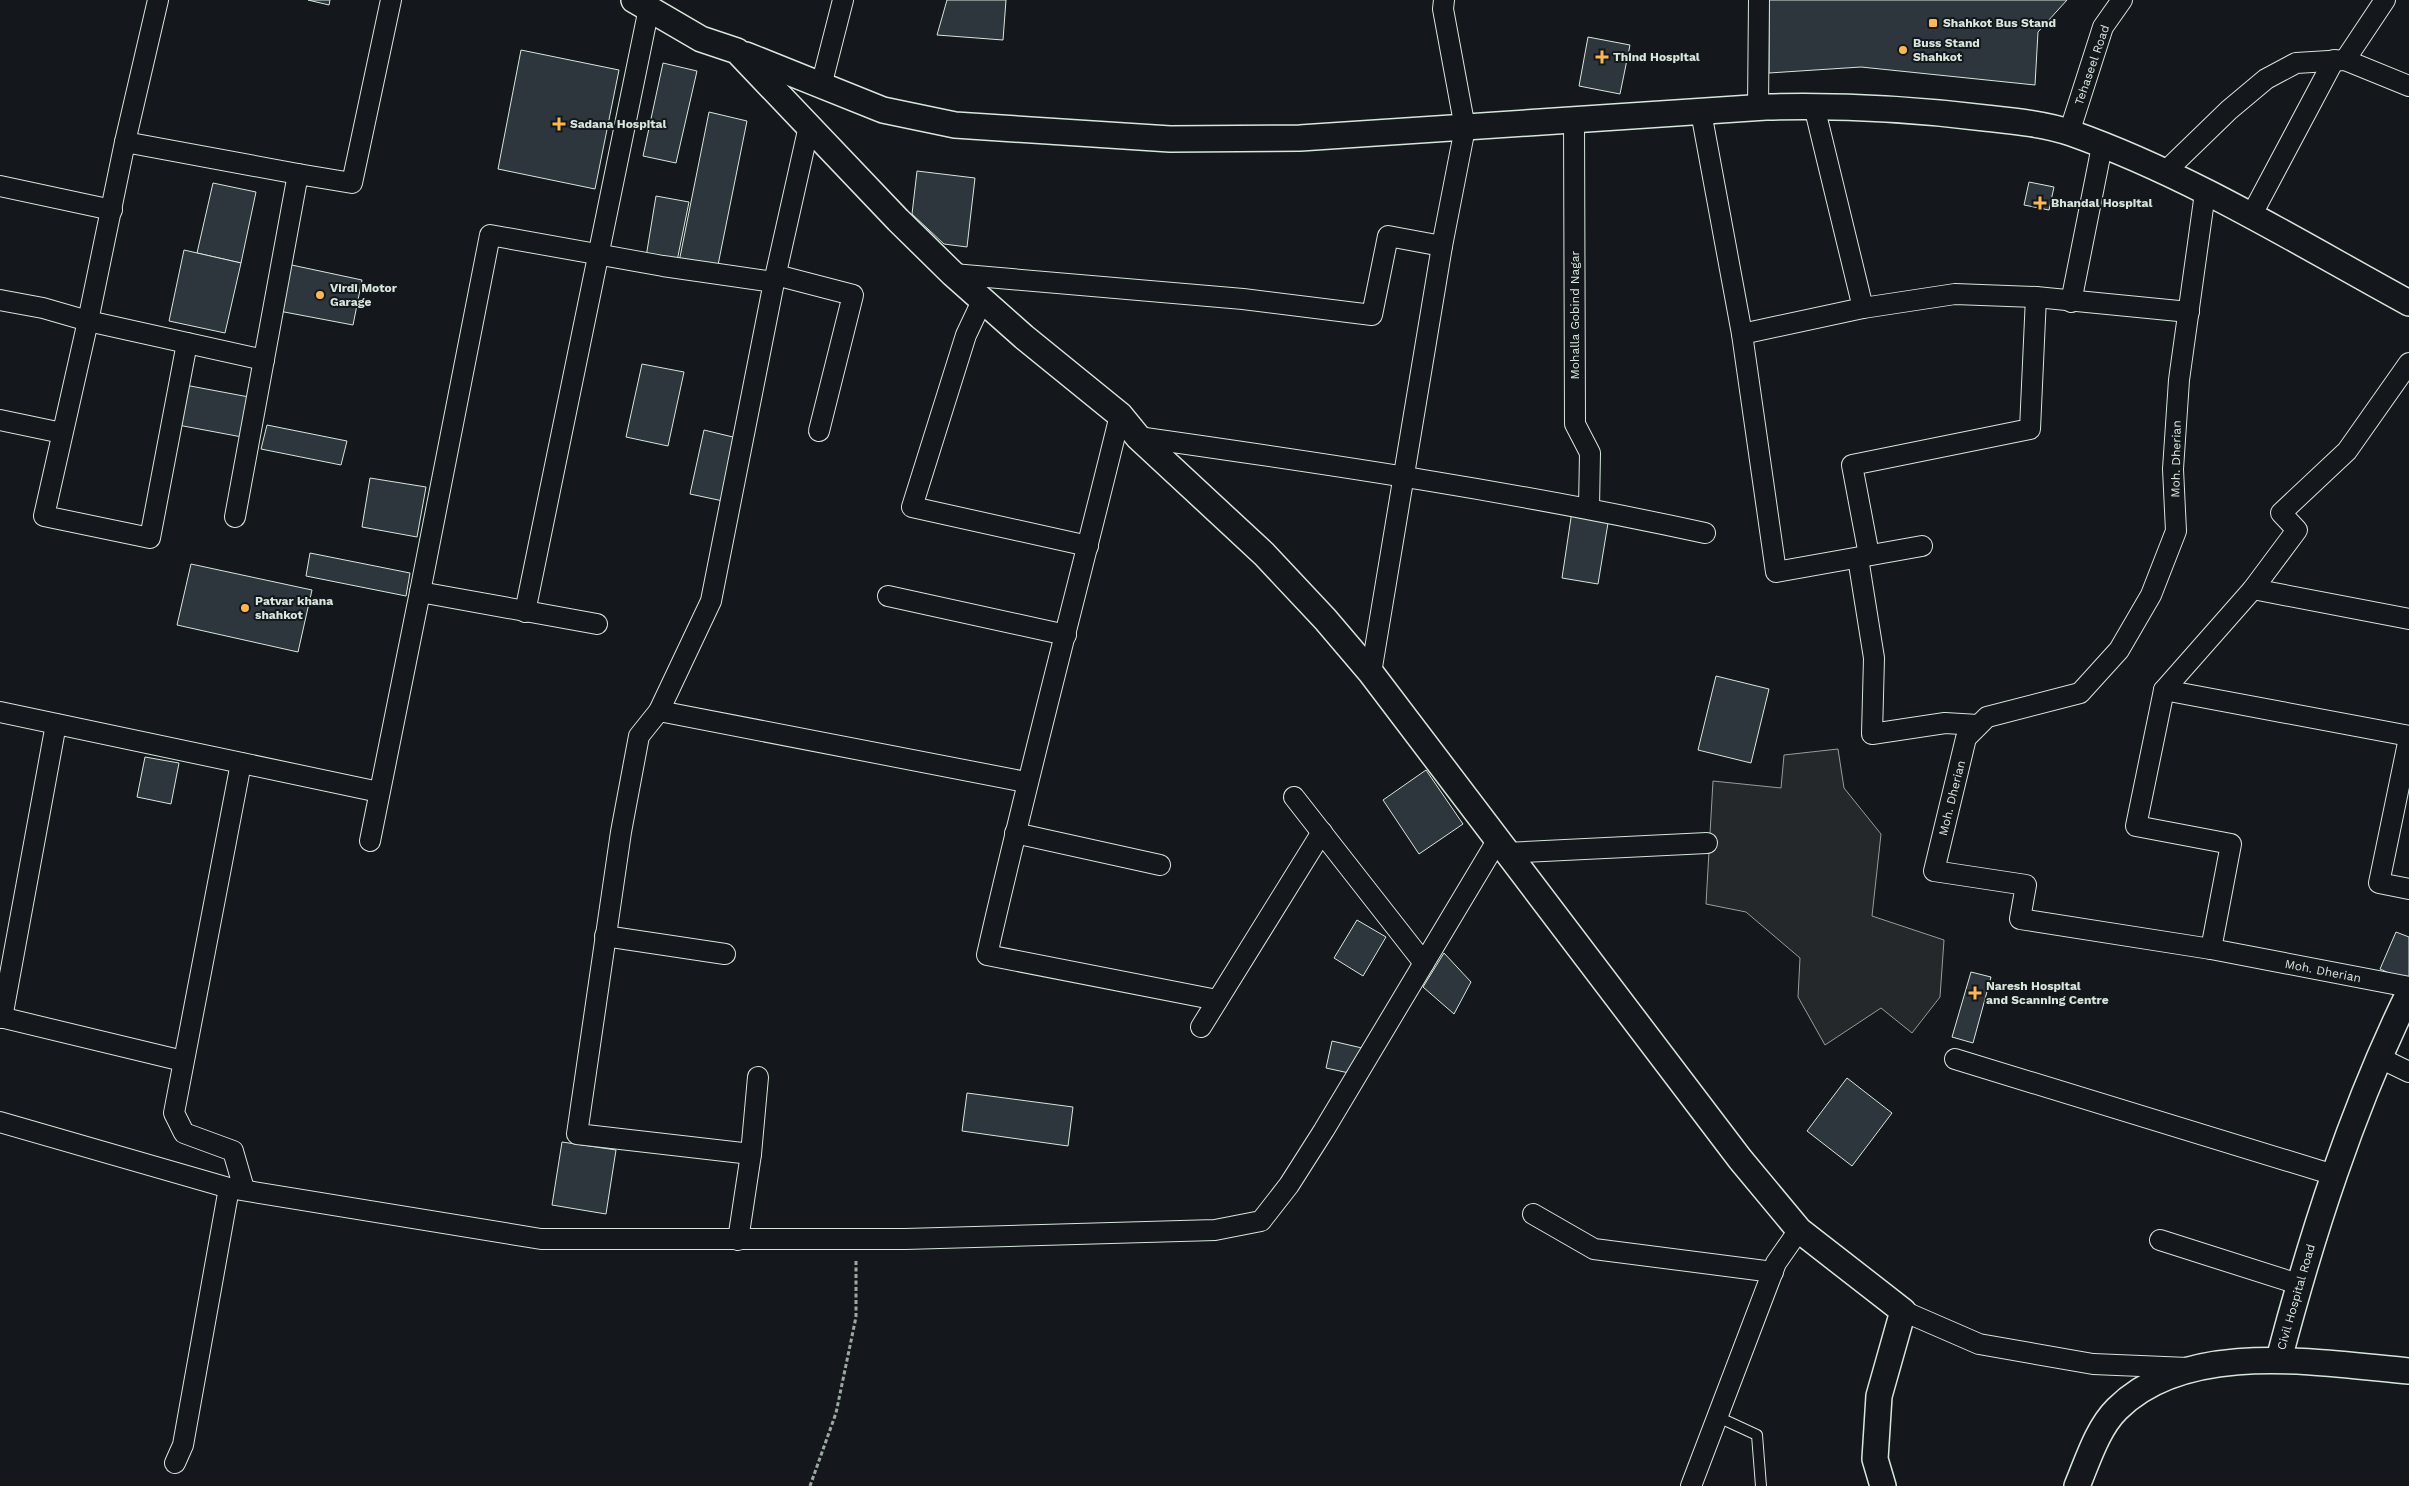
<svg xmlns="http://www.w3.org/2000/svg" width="2409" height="1486" font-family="'Work Sans',sans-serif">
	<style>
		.parking { fill: #24282b; stroke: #939e99 }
		.building { fill: #2c363c; stroke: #d8e6dc }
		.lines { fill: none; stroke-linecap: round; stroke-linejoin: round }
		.service-casing { stroke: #d8e6dc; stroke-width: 12 }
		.minor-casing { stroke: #d8e6dc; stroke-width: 22 }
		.tertiary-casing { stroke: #d8e6dc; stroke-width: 28 }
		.path { stroke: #9da8a2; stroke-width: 3; stroke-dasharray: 4 2.5; stroke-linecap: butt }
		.service { stroke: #14181c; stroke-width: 10 }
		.minor { stroke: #14181c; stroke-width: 20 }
		.tertiary { stroke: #14181c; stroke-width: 25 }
		.poi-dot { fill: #ffb74d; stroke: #14181c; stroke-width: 2 }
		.labels { text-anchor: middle; stroke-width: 4; stroke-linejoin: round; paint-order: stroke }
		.poi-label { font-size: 12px; font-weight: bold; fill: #d8e6dc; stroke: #14181c; text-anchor: start }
		.street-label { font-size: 12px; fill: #d8e6dc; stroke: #14181c }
	</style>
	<rect width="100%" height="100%" fill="#14181c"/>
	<!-- parking -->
	<polygon class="parking" points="1838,749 1844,788 1881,834 1872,916 1944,940 1940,997 1912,1033 1881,1008 1825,1045 1798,997 1800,958 1746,912 1706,904 1713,781 1781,788 1784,755"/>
	<!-- building -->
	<g class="building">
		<polygon points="308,0 330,0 329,5"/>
		<polygon points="947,0 1006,0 1003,40 937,35"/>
		<polygon points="1769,0 2067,0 2038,32 2035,85 1861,67 1769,73"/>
		<polygon points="1588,37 1630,45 1620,94 1579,86"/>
		<polygon points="521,50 619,70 595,189 498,169"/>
		<polygon points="663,63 697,71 676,163 643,156"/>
		<polygon points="709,112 747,121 717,270 679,262"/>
		<polygon points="917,171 975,178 967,247 944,244 912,214"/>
		<polygon points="2029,182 2054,187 2049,210 2024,205"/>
		<polygon points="213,183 256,192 241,263 197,253"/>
		<polygon points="656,196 689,202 677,261 646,257"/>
		<polygon points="184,250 241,263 225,333 169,321"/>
		<polygon points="287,264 362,280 353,325 279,311"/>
		<polygon points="642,364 684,372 668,446 626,437"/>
		<polygon points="185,385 249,397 242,437 178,425"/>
		<polygon points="267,425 347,441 341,465 261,449"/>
		<polygon points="704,430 737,438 723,501 690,494"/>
		<polygon points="370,478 426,487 417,537 362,527"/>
		<polygon points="1572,511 1609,517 1598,584 1562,578"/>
		<polygon points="310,553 410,573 406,596 306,576"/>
		<polygon points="191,564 312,590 298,652 177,625"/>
		<polygon points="1716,676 1769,689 1751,763 1698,750"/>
		<polygon points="145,757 179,763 171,804 137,797"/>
		<polygon points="1426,770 1463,824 1419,854 1383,800"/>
		<polygon points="1357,920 1386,937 1363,976 1334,958"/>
		<polygon points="2396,932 2409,937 2409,982 2380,969"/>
		<polygon points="1444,953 1471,982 1454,1014 1423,987"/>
		<polygon points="1971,972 1991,977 1973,1043 1952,1037"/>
		<polygon points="1332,1041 1362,1048 1349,1073 1326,1068"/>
		<polygon points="1847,1078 1892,1113 1852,1166 1807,1131"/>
		<polygon points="967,1093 1073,1107 1068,1146 962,1131"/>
		<polygon points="562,1142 616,1150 606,1214 552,1205"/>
	</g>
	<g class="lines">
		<!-- service casing -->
		<g class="service-casing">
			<polyline id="service" points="1718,1417 1757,1435 1761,1486"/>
		</g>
		<!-- minor casing -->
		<g class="minor-casing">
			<g id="minor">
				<polyline points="2345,60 2385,0"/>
				<polyline points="821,86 843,0"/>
				<polyline points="1814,106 1863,308"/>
				<polyline points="1758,107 1759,0"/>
				<polyline points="1701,112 1742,334 1776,572 1922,546"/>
				<polyline points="1574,119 1575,424 1590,453 1589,507"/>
				<polyline points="2069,133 2103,27 2122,0"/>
				<polyline points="125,142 158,0"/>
				<polyline points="2165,172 2229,110 2266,79 2296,63 2345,60 2409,86"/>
				<polyline points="0,186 112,210"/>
				<polyline points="2205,193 2179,380 2173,469 2176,531 2151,595 2119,650 2080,693 1987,717 1966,738 1934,871 2026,885 2020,919 2211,949 2409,987"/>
				<polyline points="2251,216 2334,60"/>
				<polyline points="953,274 1243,299 1372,315 1388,236 1442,246"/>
				<polyline points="776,275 853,295 819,431"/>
				<polyline points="983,299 966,335 912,507 1088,546"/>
				<polyline points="0,300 43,308 88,321 264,360"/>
				<polyline points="2071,302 2102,146"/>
				<polyline points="1742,334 1863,308 1955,294 2036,297 2189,312"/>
				<polyline points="187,343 150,538 44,516 88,321 125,142 298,174"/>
				<path d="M1120,415C1076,595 1028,774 987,955L1217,1000"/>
				<polyline points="0,420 62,433"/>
				<path d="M1138,437C1328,464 1517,492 1705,533"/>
				<polyline points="235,517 298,174 352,183 391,0"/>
				<polyline points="1869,555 1852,465 2030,429 2036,297"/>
				<polyline points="1858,558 1874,658 1872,734 1945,723 1978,725"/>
				<polyline points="2253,589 2409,619"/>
				<polyline points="420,592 490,235 663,266 774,282"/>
				<polyline points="888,596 1066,635"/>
				<polyline points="525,612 649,8"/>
				<polyline points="1371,673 1442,246 1465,128 1443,9 1444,0"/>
				<polyline points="2164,690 2409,736"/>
				<polyline points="659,711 1026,782"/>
				<polyline points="0,712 379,792"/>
				<polyline points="2409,738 2379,883 2409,889"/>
				<polyline points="241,763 174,1113 184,1133 233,1151 244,1189"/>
				<polyline points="1294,797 1424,963"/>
				<polyline points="1015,833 1160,865"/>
				<polyline points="370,841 420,592 597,624"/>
				<polyline points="1506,853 1707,843"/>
				<polyline points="605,936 725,954"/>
				<polyline points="2211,949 2231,844 2136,826 2164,690 2253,589 2297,530 2281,513 2347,451 2409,363"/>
				<polyline points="0,1017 183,1061"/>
				<polyline points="2,1018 56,724"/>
				<polyline points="1201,1027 1322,832"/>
				<polyline points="2380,1058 2409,1072"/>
				<polyline points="1955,1059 2334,1175"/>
				<polyline points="0,1122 229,1188 541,1239 905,1239 1215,1230 1261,1221 1289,1185 1324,1130 1497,841"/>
				<polyline points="751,1154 577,1134 621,832 639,736 659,711 711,601 774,282 809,126"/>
				<polyline points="1533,1214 1594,1249 1773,1272"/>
				<polyline points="738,1240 751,1154 758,1077"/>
				<polyline points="2160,1240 2298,1284"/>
				<polyline points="1903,1311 1979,1344 2093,1364 2188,1368"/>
				<polyline points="175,1463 183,1445 229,1188"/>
				<polyline points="1691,1486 1776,1263 1799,1230"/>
			</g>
		</g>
		<!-- tertiary casing -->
		<g class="tertiary-casing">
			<g id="tertiary">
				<polyline points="634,0 701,39 737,51 898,220 953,274 1024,337 1120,415 1138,437 1264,554 1325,619 1371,673 1740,1159 1799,1230 1903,1311 1879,1396 1875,1459 1883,1486"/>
				<path d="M746,55L883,110L955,125L1170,139L1300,138L1766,107C1839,105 1913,109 1985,118C2013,121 2045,124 2071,133C2190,175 2299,243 2409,303"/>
				<path d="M2279,1359C2312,1234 2352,1109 2409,993"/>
				<path d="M2077,1486C2088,1460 2097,1429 2117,1409C2187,1339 2320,1363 2409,1371"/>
			</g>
		</g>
		<!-- path -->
		<polyline class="path" points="810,1486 836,1413 856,1317 856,1260"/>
		<!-- service -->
		<use href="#service" class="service"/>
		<!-- minor -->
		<use href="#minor" class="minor"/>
		<!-- tertiary -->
		<use href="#tertiary" class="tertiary"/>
	</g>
	<!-- markers -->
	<g class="poi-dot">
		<rect x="1928" y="18" width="10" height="10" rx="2.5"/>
		<circle cx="1903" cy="50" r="5"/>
		<path d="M1599.5 49.5h5v5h5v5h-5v5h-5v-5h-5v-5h5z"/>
		<path d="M556.5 116.5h5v5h5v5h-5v5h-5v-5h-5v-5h5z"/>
		<path d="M2037.5 195.5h5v5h5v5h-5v5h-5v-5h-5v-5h5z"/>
		<circle cx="320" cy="295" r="5"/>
		<circle cx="245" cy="608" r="5"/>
		<path d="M1972.5 985.5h5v5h5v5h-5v5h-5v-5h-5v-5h5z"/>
	</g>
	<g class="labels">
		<!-- poi labels -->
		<g class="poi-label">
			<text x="1943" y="27">Shahkot Bus Stand</text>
			<text x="1913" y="47">Buss Stand<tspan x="1913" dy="14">Shahkot</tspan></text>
			<text x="1613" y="61">Thind Hospital</text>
			<text x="570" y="128">Sadana Hospital</text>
			<text x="2051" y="207">Bhandal Hospital</text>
			<text x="330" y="292">Virdi Motor<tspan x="330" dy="14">Garage</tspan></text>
			<text x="255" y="605">Patvar khana<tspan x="255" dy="14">shahkot</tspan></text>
			<text x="1986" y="990">Naresh Hospital<tspan x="1986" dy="14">and Scanning Centre</tspan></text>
		</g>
		<!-- street labels -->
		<g class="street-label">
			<text transform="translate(2092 65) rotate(-71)" y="4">Tehaseel Road</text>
			<text transform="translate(1575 315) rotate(-90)" y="4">Mohalla Gobind Nagar</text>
			<text transform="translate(2176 459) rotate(-89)" y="4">Moh. Dherian</text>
			<text transform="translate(1952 798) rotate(-76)" y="4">Moh. Dherian</text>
			<text transform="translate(2323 971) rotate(11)" y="4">Moh. Dherian</text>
			<text transform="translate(2296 1297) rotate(-74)" y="4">Civil Hospital Road</text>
		</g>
	</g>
</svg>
